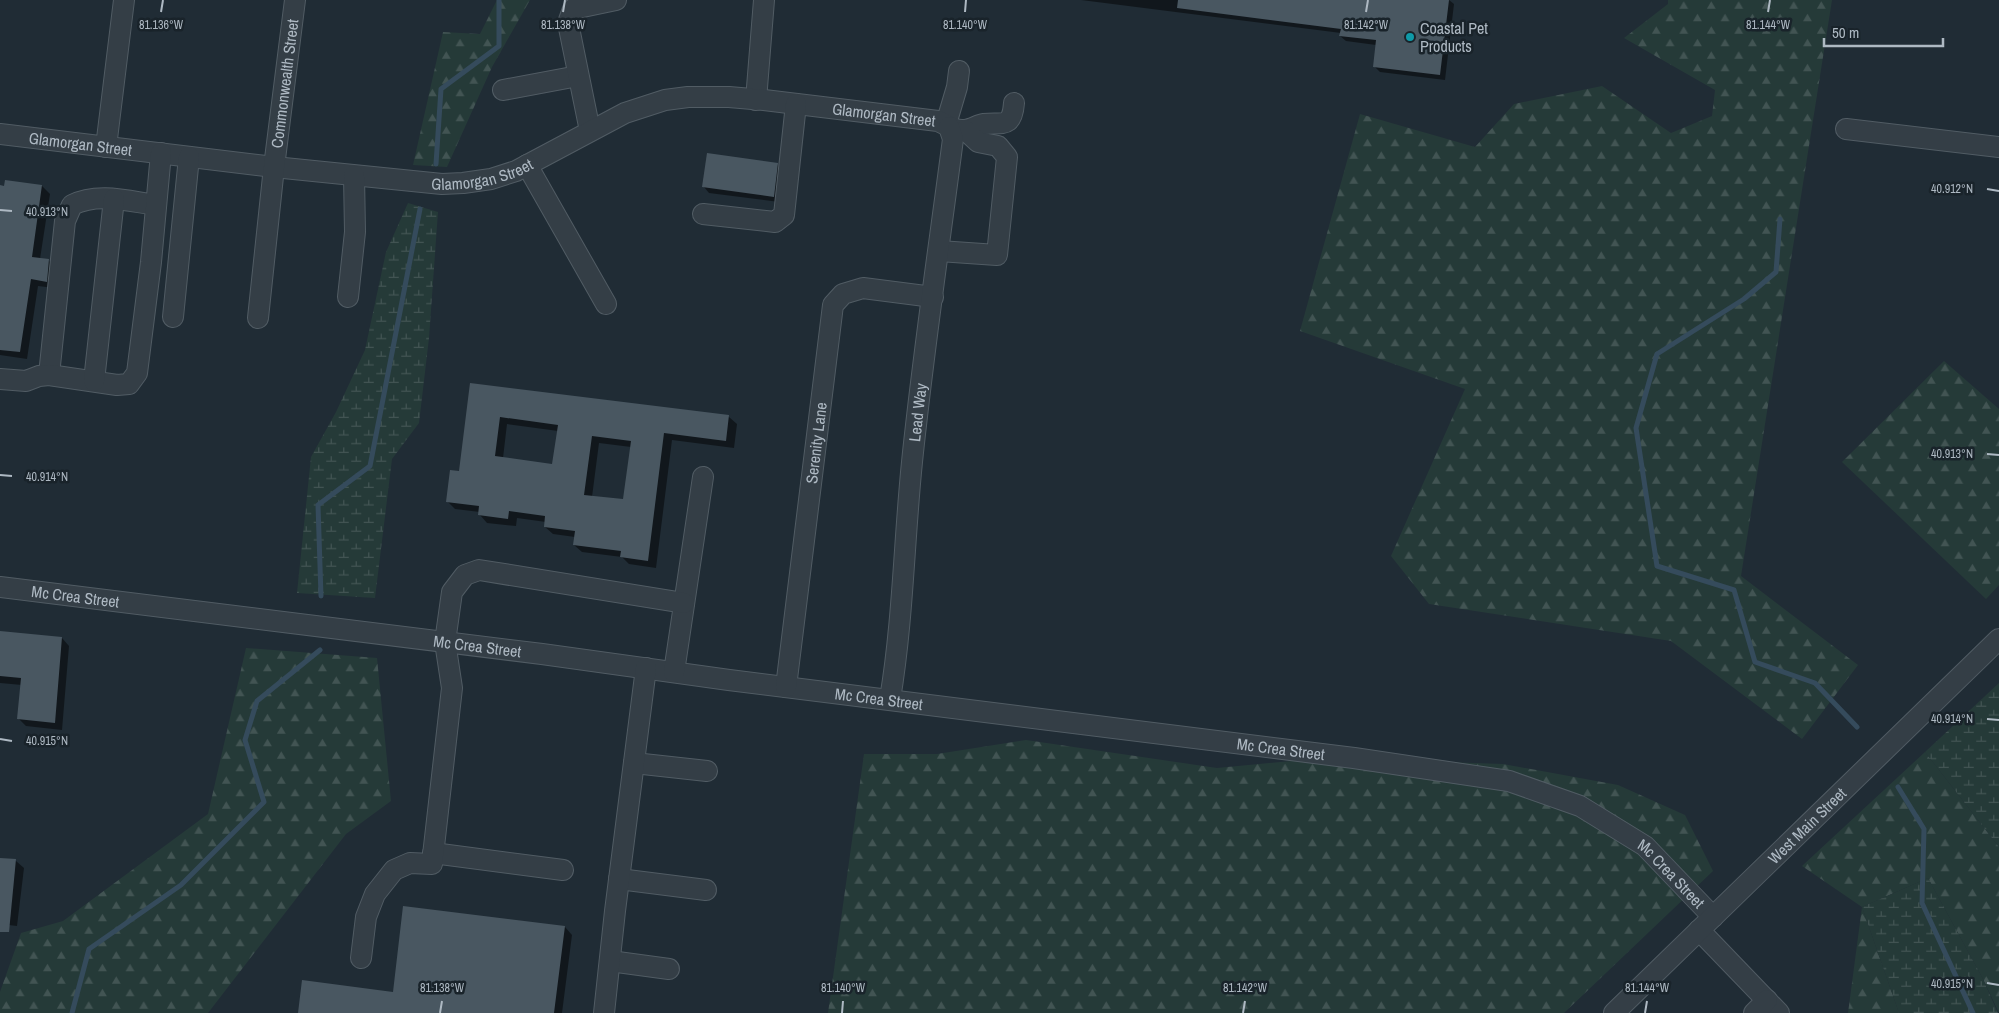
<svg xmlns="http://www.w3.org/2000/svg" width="1999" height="1013" font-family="'Archivo Narrow',sans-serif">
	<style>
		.forest { fill: url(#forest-firs) }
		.wetland { fill: url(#wetland-marsh) }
		.shadow { fill: #0007; fill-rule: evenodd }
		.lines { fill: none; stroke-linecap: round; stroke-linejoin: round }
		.stream { stroke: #354b5c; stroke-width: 5 }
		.building { fill: #495761; fill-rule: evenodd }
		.minor-casing { stroke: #515c64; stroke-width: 22 }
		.minor { stroke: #343e46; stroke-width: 20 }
		.ticks { fill: none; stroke: #aeb9c3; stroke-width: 2 }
		.culture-dot { fill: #0f9aa8; stroke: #19232a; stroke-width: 2 }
		.labels { text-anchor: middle; stroke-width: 5; stroke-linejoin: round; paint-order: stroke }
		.poi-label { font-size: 16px; fill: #aeb9c3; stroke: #19232a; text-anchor: start }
		.street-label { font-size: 16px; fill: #aeb9c3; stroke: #19232a }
		.ticks-label { font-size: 12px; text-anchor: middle; fill: #aeb9c3; stroke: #19232a; stroke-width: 5; stroke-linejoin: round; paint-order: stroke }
	</style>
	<defs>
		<pattern id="forest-firs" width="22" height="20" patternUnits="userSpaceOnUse" patternTransform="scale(1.25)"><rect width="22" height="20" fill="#253a38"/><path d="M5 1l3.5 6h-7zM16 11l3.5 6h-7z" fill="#425453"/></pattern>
		<pattern id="wetland-marsh" width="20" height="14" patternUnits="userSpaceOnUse" patternTransform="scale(1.25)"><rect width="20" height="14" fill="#253a38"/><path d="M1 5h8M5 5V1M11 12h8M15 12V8" fill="none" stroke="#425453"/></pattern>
	</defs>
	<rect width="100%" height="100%" fill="#202c35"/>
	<!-- forest -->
	<g class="forest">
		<polygon points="497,0 530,0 492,67 447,167 413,165 443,32 480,34"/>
		<polygon points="1668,0 1832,0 1741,576 1858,665 1802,739 1671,641 1429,604 1391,556 1465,389 1300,331 1360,114 1475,147 1514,104 1602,86 1671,133 1712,116 1715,90 1624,38 1668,4"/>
		<polygon points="1944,361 1999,409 1999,585 1986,599 1842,462"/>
		<polygon points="246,648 377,658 391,801 346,834 208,1013 0,1013 0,992 21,933 63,921 208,814"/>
		<polygon points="1026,740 1217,768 1323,758 1503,764 1618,785 1685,815 1713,871 1564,1013 828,1013 864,754 937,754"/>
		<polygon points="1925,752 1999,847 1999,1013 1983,979 1928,878 1862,907 1899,1013 1848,1013 1862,907 1802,866"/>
	</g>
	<!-- wetland -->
	<g class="wetland">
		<polygon points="408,203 438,212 429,338 419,423 392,459 375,598 297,593 311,457 336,412 365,350 386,252"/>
		<polygon points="1999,683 1999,847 1925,752"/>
		<polygon points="1928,878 1983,979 1998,1013 1899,1013 1862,907"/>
	</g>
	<!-- shadow -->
	<g class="shadow">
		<polygon points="1081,0 1449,0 1454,4 1445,80 1380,72 1375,67 1376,45 1346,41 1340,36 1341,33"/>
		<polygon points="777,164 783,170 779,202 709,193 704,187"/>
		<polygon points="42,186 50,194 40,259 48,260 56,268 54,288 38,286 27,359 0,355 0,187"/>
		<path d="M471,384L729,417L737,424L734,448L672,440L656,568L629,564L622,557L582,552L574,545L575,537L553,534L545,527L546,522L517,518L516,526L487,523L480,515V512L455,509L447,501L460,473ZM507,424L558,431L553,465L503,458ZM599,443L631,447L624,501L592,497Z"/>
		<polygon points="0,632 62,638 69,646 62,730 26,726 19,719 22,685 0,683"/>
		<polygon points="0,859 16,861 24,868 17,926 0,924"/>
		<polygon points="565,927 572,935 562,1013 299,1013 395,993"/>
	</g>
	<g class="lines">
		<!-- stream -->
		<g class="stream">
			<polyline points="436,164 441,89 499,46 499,0"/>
			<polyline points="1780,219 1776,272 1744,299 1657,354 1636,428 1657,566 1734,590 1755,662 1815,683 1857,727"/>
			<polyline points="321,596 318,505 370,466 420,209"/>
			<polyline points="1898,787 1924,829 1922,903 1973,1013"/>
			<polyline points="72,1013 89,949 181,885 264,802 245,740 257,701 320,650"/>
		</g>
	</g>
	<!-- building -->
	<g class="building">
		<polygon points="1178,0 1449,0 1440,75 1373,67 1376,40 1339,36 1341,29 1177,8"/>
		<polygon points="707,153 778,163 774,197 702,187"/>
		<polygon points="5,180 42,185 32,257 49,259 47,282 31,279 20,352 0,350 0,185 4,186"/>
		<path d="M470,383L729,415L726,441L664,433L648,561L620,557L621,551L573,545L575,531L544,527L545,516L509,511L508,519L478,515L479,506L446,502L450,470L459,471ZM500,417L558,425L552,464L495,456ZM592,436L631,441L623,499L584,495Z"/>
		<polygon points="0,631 62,637 55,723 17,719 21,678 0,676"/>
		<polygon points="0,858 16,859 9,932 0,932"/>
		<polygon points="403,906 565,926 554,1013 298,1013 302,980 393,992"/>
	</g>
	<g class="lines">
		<!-- minor casing -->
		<g class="minor-casing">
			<g id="minor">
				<polyline points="503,90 578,76"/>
				<polyline points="756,100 764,0"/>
				<polyline points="946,124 957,87 959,71"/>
				<polyline points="1846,129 1999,147"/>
				<polyline points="590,131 568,23 573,9 616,0"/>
				<path id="s1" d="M0,134L274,167L442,184L463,183L491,179L516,171L625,113L665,100L688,97H729L764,100L938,121C947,125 954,131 964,130C971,130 977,125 984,124C1002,122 1012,129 1014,103"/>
				<polyline points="106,147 124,0"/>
				<polyline points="527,165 606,304"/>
				<polyline points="703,214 775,222 784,215 796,104"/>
				<polyline points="939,251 997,255 1007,157 998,146 978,142 965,130"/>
				<polyline points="348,297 355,232 354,176"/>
				<polyline points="173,317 189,157"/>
				<path id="s2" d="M258,318L274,167L295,0"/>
				<path d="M49,375L65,221L72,205C98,192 128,201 156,205"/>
				<polyline points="0,379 26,381 39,376 49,375 117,385 129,384 137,373 151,262 161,153"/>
				<polyline points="94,381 114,199"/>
				<path id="s3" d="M0,587L542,654L729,680L1354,758L1509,781L1580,806L1645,846L1713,917"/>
				<polyline points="674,672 703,477"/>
				<path id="s4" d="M786,687L833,305L843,294L863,288L933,297"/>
				<path id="s5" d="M890,699C903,621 904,541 912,462C923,354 939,247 953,139L949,127"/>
				<polyline points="634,763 707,771"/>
				<polyline points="433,853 563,870"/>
				<polyline points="619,879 706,890"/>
				<polyline points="1699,930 1779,1013"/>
				<polyline points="361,958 366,917 375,894 394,870 410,863 432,864 452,688 445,642 452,592 465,575 479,570 684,603"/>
				<polyline points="610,961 669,969"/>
				<polyline points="604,1013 615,911 646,668"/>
				<path id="s6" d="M1614,1013L1999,639"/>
				<polyline points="1754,1013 1767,1000"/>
			</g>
		</g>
		<!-- minor -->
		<use href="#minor" class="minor"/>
	</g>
	<!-- ticks -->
	<path class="ticks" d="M161,12L163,0M563,12L565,0M965,12L966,0M1366,12L1368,0M1768,12L1770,0M1987,189L1999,191M0,210L12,211M1987,454L1999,455M0,475L12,476M1987,719L1999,720M0,739L12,741M1987,983L1999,985M440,1013L442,1001M842,1013L843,1001M1243,1013L1245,1001M1645,1013L1647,1001"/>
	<!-- markers -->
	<circle class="culture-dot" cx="1410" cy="37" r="5"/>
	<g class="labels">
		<!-- poi labels -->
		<g class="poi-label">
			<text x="1420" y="34">Coastal Pet<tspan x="1420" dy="18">Products</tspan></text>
		</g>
		<!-- street labels -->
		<g class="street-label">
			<text dy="6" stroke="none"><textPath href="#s2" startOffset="236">Commonwealth Street</textPath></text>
			<text dy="6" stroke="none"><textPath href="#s1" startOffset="906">Glamorgan Street</textPath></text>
			<text dy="6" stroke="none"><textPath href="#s1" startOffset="81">Glamorgan Street</textPath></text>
			<text dy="6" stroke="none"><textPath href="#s1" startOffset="486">Glamorgan Street</textPath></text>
			<text dy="6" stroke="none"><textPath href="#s5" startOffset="288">Lead Way</textPath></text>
			<text dy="6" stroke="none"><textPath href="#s4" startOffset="246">Serenity Lane</textPath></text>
			<text dy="6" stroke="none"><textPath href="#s3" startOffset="76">Mc Crea Street</textPath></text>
			<text dy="6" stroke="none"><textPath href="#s3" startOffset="481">Mc Crea Street</textPath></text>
			<text dy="6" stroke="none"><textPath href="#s3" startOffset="886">Mc Crea Street</textPath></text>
			<text dy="6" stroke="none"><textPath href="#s3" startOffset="1291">Mc Crea Street</textPath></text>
			<text dy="6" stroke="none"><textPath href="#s6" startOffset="269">West Main Street</textPath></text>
			<text dy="6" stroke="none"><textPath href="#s3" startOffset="1711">Mc Crea Street</textPath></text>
		</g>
	</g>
	<g class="ticks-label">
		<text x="161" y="29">81.136°W</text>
		<text x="563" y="29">81.138°W</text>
		<text x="965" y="29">81.140°W</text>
		<text x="1366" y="29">81.142°W</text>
		<text x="1768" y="29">81.144°W</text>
		<text x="1952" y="193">40.912°N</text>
		<text x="47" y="216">40.913°N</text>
		<text x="1952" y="458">40.913°N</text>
		<text x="47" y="481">40.914°N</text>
		<text x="1952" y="723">40.914°N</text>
		<text x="47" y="745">40.915°N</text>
		<text x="1952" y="988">40.915°N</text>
		<text x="442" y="992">81.138°W</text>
		<text x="843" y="992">81.140°W</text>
		<text x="1245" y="992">81.142°W</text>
		<text x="1647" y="992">81.144°W</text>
	</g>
	<!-- scale -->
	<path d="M1824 38v8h119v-8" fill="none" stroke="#aeb9c3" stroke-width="2.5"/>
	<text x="1832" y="38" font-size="15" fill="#aeb9c3" stroke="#19232a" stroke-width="4" paint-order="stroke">50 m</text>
</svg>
